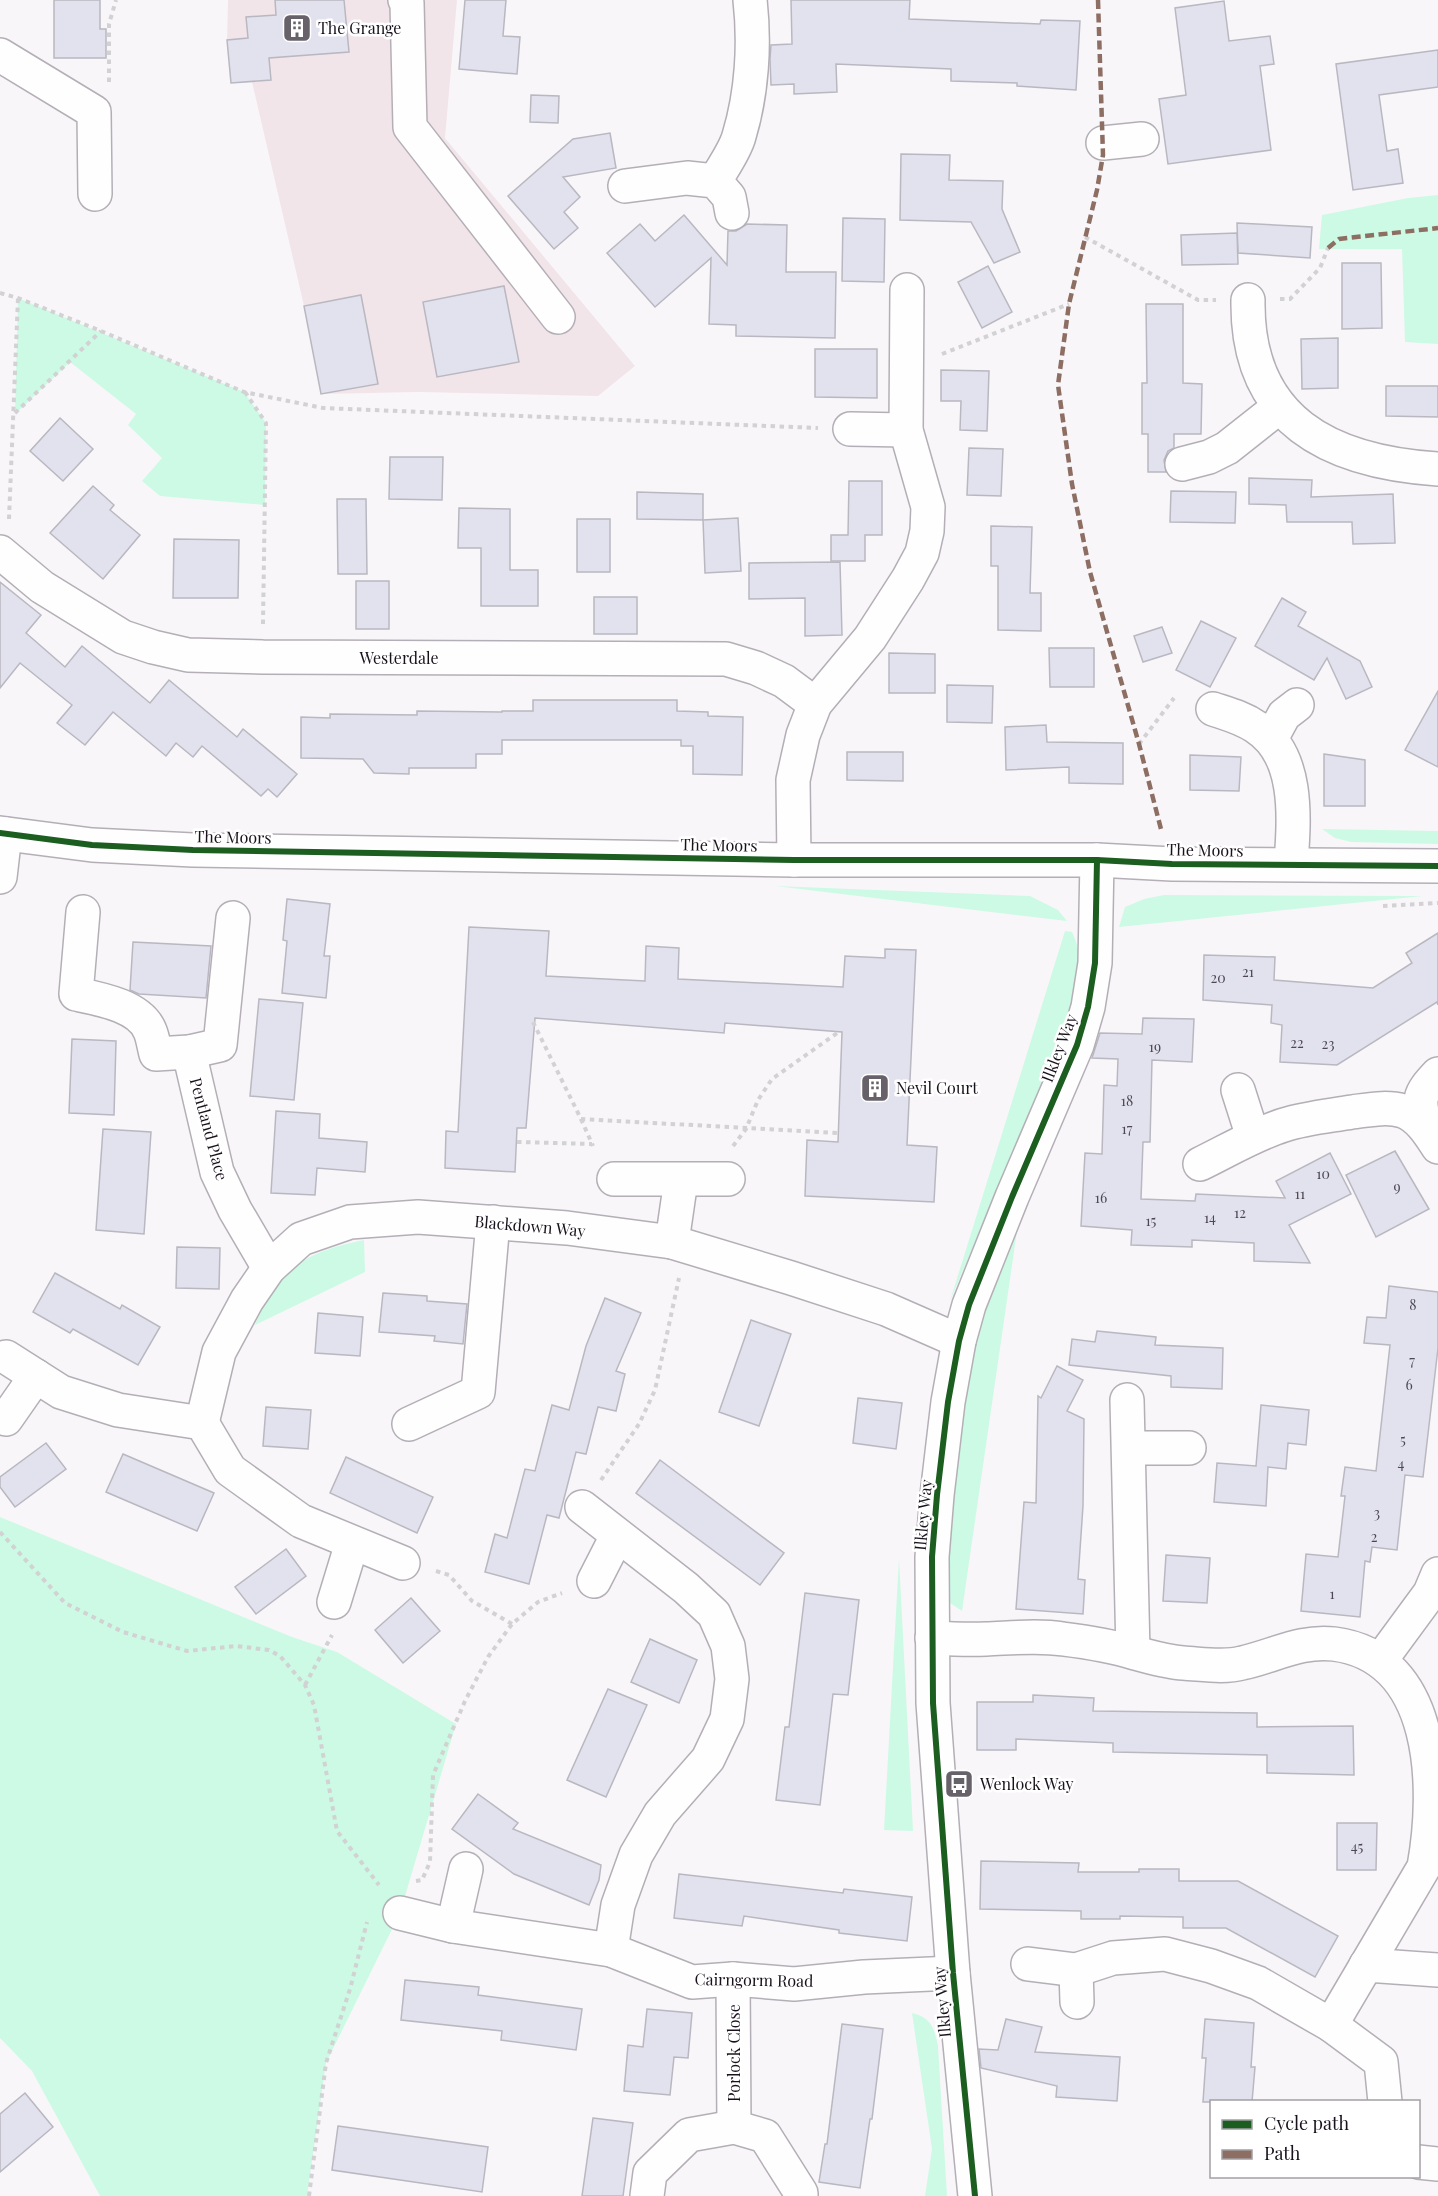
<svg xmlns="http://www.w3.org/2000/svg" width="1438" height="2196" font-family="'Playfair Display',serif">
	<style>
		.commercial { fill: #f2e5e9 }
		.green { fill: #cdfae5 }
		.building { fill: #e2e2ee; stroke: #b9b8c0; stroke-width: 1.5 }
		.lines { fill: none; stroke-linecap: round; stroke-linejoin: round }
		.minor-casing { stroke: #b4afb6; stroke-width: 36 }
		.path { stroke: #d2d1d3; stroke-width: 4; stroke-dasharray: 4.5 4.5; stroke-linecap: butt }
		.minor { stroke: #fefefe; stroke-width: 33 }
		.quiet { stroke: #8d6e63; stroke-width: 4.5; stroke-dasharray: 9 4.5; stroke-linecap: butt }
		.cycleway-casing { stroke: #fff; stroke-width: 10 }
		.cycleway { stroke: #1b5e20; stroke-width: 6 }
		.labels { text-anchor: middle; stroke-width: 5; stroke-linejoin: round; paint-order: stroke }
		.number-label { font-size: 14px; fill: #4c4752 }
		.poi-label { font-size: 16px; fill: #19121c; stroke: #fff; text-anchor: start }
		.street-label { font-size: 16px; fill: #19121c; stroke: #fff }
	</style>
	<rect width="100%" height="100%" fill="#f9f6fa"/>
	<!-- commercial -->
	<polygon class="commercial" points="228,0 457,0 445,138 635,366 598,396 418,392 321,394 304,306 252,82 231,83 227,40"/>
	<!-- green -->
	<g class="green">
		<polygon points="1438,195 1438,344 1405,342 1402,249 1319,249 1322,215 1408,198"/>
		<polygon points="18,298 244,392 266,423 265,505 160,496 142,481 162,458 128,425 136,414 70,362 15,414"/>
		<polygon points="1322,829 1438,831 1438,844 1351,842 1335,838"/>
		<polygon points="775,886 1030,896 1058,910 1067,921"/>
		<polygon points="1164,895 1423,896 1119,927 1125,907 1144,899"/>
		<path d="M1065,931L1072,932C1089,965 1071,1010 1060,1043L950,1301Z"/>
		<polygon points="1019,1217 962,1611 950,1603 943,1581 966,1375 990,1289"/>
		<path d="M364,1240L365,1272L255,1325C277,1268 306,1252 364,1240Z"/>
		<polygon points="0,1517 292,1637 337,1652 456,1724 400,1913 326,2063 307,2196 100,2196 32,2071 0,2038"/>
		<polygon points="899,1558 913,1831 884,1830"/>
		<path d="M912,2013C932,2018 934,2028 938,2046L947,2196H925L932,2149Z"/>
	</g>
	<!-- building -->
	<g class="building">
		<polygon points="54,0 100,0 100,29 106,29 106,58 54,58"/>
		<polygon points="275,0 344,0 349,52 269,58 271,80 231,83 227,40 248,38 246,17 276,15"/>
		<polygon points="465,0 506,0 503,36 520,37 517,74 459,69"/>
		<polygon points="791,0 910,0 909,19 1040,24 1041,20 1080,21 1076,90 1017,86 1017,83 951,81 951,69 836,64 837,92 794,94 794,84 771,85 770,59 771,45 792,44"/>
		<polygon points="1224,1 1229,41 1270,36 1274,64 1260,66 1271,150 1168,164 1159,99 1186,95 1175,8"/>
		<polygon points="1438,50 1438,87 1379,95 1387,151 1398,149 1403,183 1353,190 1336,64"/>
		<polygon points="531,95 559,96 558,123 530,122"/>
		<polygon points="610,133 616,168 563,177 580,197 564,212 578,228 554,249 508,196 573,139"/>
		<polygon points="901,154 950,155 949,180 1003,181 1002,209 1020,252 994,263 971,222 900,220"/>
		<polygon points="684,215 727,265 728,231 736,231 747,224 787,225 786,272 836,272 835,338 736,336 736,325 709,324 711,258 655,307 607,253 640,224 655,241"/>
		<polygon points="843,218 885,219 884,282 842,281"/>
		<polygon points="1237,223 1312,227 1310,258 1238,253"/>
		<polygon points="1237,233 1238,264 1182,265 1181,235"/>
		<polygon points="1342,263 1381,263 1382,328 1342,329"/>
		<polygon points="988,266 1012,312 982,328 958,282"/>
		<polygon points="504,286 519,362 437,377 423,302"/>
		<polygon points="361,295 378,384 321,394 304,306"/>
		<polygon points="1146,304 1183,304 1183,383 1202,384 1201,434 1174,434 1174,448 1168,451 1164,460 1166,472 1148,472 1148,434 1142,434 1142,383 1147,383"/>
		<polygon points="1338,338 1338,388 1302,389 1301,339"/>
		<polygon points="815,349 877,349 877,398 815,397"/>
		<polygon points="941,370 989,371 987,431 960,430 961,401 941,401"/>
		<polygon points="1386,386 1438,386 1438,417 1386,416"/>
		<polygon points="60,418 93,449 63,481 30,451"/>
		<polygon points="969,448 1003,449 1001,496 967,495"/>
		<polygon points="390,457 443,457 442,500 389,499"/>
		<polygon points="1249,478 1312,480 1311,497 1393,494 1395,543 1353,544 1352,522 1287,522 1286,505 1249,504"/>
		<polygon points="849,481 882,481 882,535 865,535 865,561 831,561 831,535 848,535"/>
		<polygon points="93,486 114,505 110,510 140,535 103,579 50,533"/>
		<polygon points="1171,491 1236,492 1235,523 1170,522"/>
		<polygon points="637,492 703,494 703,520 637,519"/>
		<polygon points="337,499 366,499 367,574 338,574"/>
		<polygon points="459,508 510,509 510,570 538,570 538,606 481,606 481,548 458,548"/>
		<polygon points="738,518 741,571 705,573 703,520"/>
		<rect x="577" y="519" width="33" height="53"/>
		<polygon points="991,526 1032,527 1030,593 1041,593 1041,631 998,630 998,566 991,566"/>
		<polygon points="174,539 239,540 238,598 173,598"/>
		<polygon points="840,562 842,635 805,636 805,598 749,599 749,563"/>
		<rect x="356" y="581" width="33" height="48"/>
		<polygon points="0,582 41,615 26,633 65,667 82,646 150,703 169,680 237,737 243,729 297,774 277,797 268,789 261,796 202,746 193,757 176,743 166,756 113,712 85,745 57,723 72,705 20,663 0,688"/>
		<rect x="594" y="597" width="43" height="37"/>
		<polygon points="1282,598 1306,612 1298,626 1360,661 1372,687 1346,699 1327,658 1314,680 1255,646"/>
		<polygon points="1201,621 1236,638 1210,687 1176,670"/>
		<polygon points="1162,627 1172,653 1143,662 1134,636"/>
		<polygon points="1049,648 1094,648 1094,687 1050,687"/>
		<polygon points="889,653 935,654 935,693 889,693"/>
		<polygon points="947,685 993,686 992,723 947,722"/>
		<polygon points="1438,691 1438,767 1405,750"/>
		<polygon points="533,700 677,700 677,711 708,712 708,716 743,717 742,775 693,774 693,746 681,746 681,740 502,740 502,754 476,754 476,768 409,768 409,774 374,773 363,759 301,758 301,717 330,718 330,714 417,715 417,711 502,712 502,711 533,711"/>
		<polygon points="1046,725 1047,742 1123,743 1123,784 1069,783 1069,767 1006,770 1005,727"/>
		<polygon points="847,752 903,752 903,781 847,780"/>
		<polygon points="1324,754 1365,760 1365,806 1324,806"/>
		<polygon points="1190,755 1241,757 1239,791 1190,790"/>
		<polygon points="287,899 330,904 324,956 330,956 326,998 282,993 287,941 283,940"/>
		<polygon points="469,927 549,931 546,976 645,981 646,946 679,948 678,979 843,987 845,956 885,958 885,949 916,950 907,1145 937,1147 934,1202 805,1196 807,1140 838,1142 842,1032 725,1023 724,1033 535,1018 526,1128 517,1128 515,1172 445,1168 446,1131 458,1132"/>
		<polygon points="1438,933 1438,1005 1437,1002 1337,1065 1280,1062 1282,1025 1271,1023 1272,1005 1203,1000 1204,955 1275,957 1274,980 1373,988 1412,963 1406,953"/>
		<polygon points="133,942 211,946 206,998 139,994 130,990"/>
		<polygon points="259,999 303,1003 294,1100 250,1096"/>
		<polygon points="1143,1018 1194,1019 1192,1062 1152,1060 1150,1142 1143,1142 1141,1199 1195,1201 1196,1194 1285,1198 1276,1181 1330,1153 1351,1194 1289,1225 1310,1263 1254,1261 1254,1243 1192,1240 1192,1247 1131,1245 1132,1230 1081,1226 1085,1153 1102,1154 1104,1085 1117,1086 1118,1059 1092,1058 1100,1033 1142,1034"/>
		<polygon points="72,1039 116,1041 114,1115 69,1113"/>
		<polygon points="276,1111 320,1114 319,1138 367,1142 365,1172 317,1168 315,1195 271,1193"/>
		<polygon points="103,1129 151,1132 144,1234 96,1230"/>
		<polygon points="1395,1151 1429,1209 1376,1237 1346,1175"/>
		<polygon points="177,1247 220,1248 219,1289 176,1288"/>
		<polygon points="55,1273 120,1309 122,1305 160,1327 138,1365 73,1329 70,1333 33,1312"/>
		<polygon points="1389,1286 1438,1292 1438,1348 1423,1477 1405,1475 1397,1550 1372,1547 1370,1562 1365,1561 1360,1617 1301,1611 1306,1554 1338,1557 1345,1496 1341,1496 1345,1467 1376,1471 1390,1345 1364,1343 1367,1317 1386,1318"/>
		<polygon points="383,1293 427,1296 427,1301 467,1304 463,1344 434,1341 435,1336 379,1332"/>
		<polygon points="605,1298 641,1313 616,1371 625,1374 616,1411 598,1407 586,1454 576,1452 559,1518 547,1515 529,1584 485,1572 495,1534 507,1538 525,1469 535,1471 552,1405 569,1410 586,1346"/>
		<polygon points="318,1313 363,1317 360,1356 315,1353"/>
		<polygon points="751,1320 791,1334 759,1426 719,1412"/>
		<polygon points="1097,1331 1156,1337 1155,1345 1223,1348 1222,1389 1171,1387 1171,1376 1069,1365 1072,1339 1095,1342"/>
		<polygon points="1057,1366 1083,1380 1067,1411 1084,1419 1083,1506 1078,1579 1085,1580 1083,1614 1016,1609 1024,1502 1036,1503 1038,1396 1041,1398"/>
		<polygon points="858,1398 902,1403 896,1449 853,1443"/>
		<polygon points="1261,1405 1309,1410 1306,1445 1288,1443 1286,1469 1267,1467 1268,1467 1266,1506 1214,1502 1217,1463 1256,1466"/>
		<polygon points="266,1407 311,1410 308,1449 263,1446"/>
		<polygon points="46,1443 66,1469 15,1507 0,1487 0,1477"/>
		<polygon points="123,1454 214,1493 197,1531 106,1492"/>
		<polygon points="346,1457 433,1497 417,1533 330,1493"/>
		<polygon points="660,1460 784,1553 760,1585 636,1493"/>
		<polygon points="286,1549 306,1576 256,1614 235,1587"/>
		<polygon points="1166,1555 1210,1558 1207,1603 1163,1601"/>
		<polygon points="805,1593 859,1600 848,1695 833,1694 820,1805 776,1800 785,1727 789,1727"/>
		<polygon points="411,1598 440,1631 403,1663 375,1630"/>
		<polygon points="650,1639 697,1660 679,1703 631,1682"/>
		<polygon points="608,1689 647,1705 606,1797 567,1780"/>
		<polygon points="1033,1695 1094,1698 1093,1711 1257,1713 1257,1727 1353,1726 1354,1775 1267,1773 1267,1755 1113,1752 1113,1743 1016,1739 1016,1750 977,1750 977,1702 1033,1702"/>
		<polygon points="478,1794 518,1823 513,1829 601,1865 599,1880 589,1905 514,1874 452,1829"/>
		<polygon points="1337,1823 1377,1823 1376,1870 1337,1870"/>
		<polygon points="981,1861 1079,1863 1078,1872 1139,1872 1139,1869 1179,1869 1179,1881 1238,1881 1338,1936 1315,1977 1226,1928 1183,1928 1183,1917 1120,1916 1120,1919 1081,1919 1081,1911 980,1909"/>
		<polygon points="679,1874 843,1893 844,1889 912,1897 907,1941 839,1933 839,1930 744,1916 742,1926 674,1918"/>
		<polygon points="405,1980 479,1987 478,1995 582,2009 576,2050 501,2040 502,2031 401,2020"/>
		<polygon points="647,2009 692,2013 688,2058 674,2057 670,2095 624,2091 628,2045 643,2047"/>
		<polygon points="1006,2019 1042,2027 1035,2052 1120,2057 1117,2101 1056,2097 1057,2086 981,2068 979,2049 998,2050"/>
		<polygon points="1205,2019 1254,2023 1251,2067 1255,2067 1252,2102 1203,2102 1206,2058 1202,2058"/>
		<polygon points="842,2024 883,2029 872,2119 870,2119 860,2188 819,2182 825,2144 827,2144"/>
		<polygon points="25,2093 53,2127 0,2172 0,2114"/>
		<polygon points="593,2118 633,2123 623,2196 582,2196"/>
		<polygon points="338,2126 488,2147 482,2192 332,2170"/>
	</g>
	<g class="lines">
		<!-- minor casing -->
		<g class="minor-casing">
			<g id="minor">
				<polyline points="405,0 407,3 410,127 558,317"/>
				<polyline points="0,55 94,112 95,194"/>
				<polyline points="1103,143 1142,139"/>
				<path d="M715,181C723,167 735,151 739,136C752,93 755,44 750,0"/>
				<polyline points="625,186 687,178 715,181 729,197 732,213"/>
				<path d="M1248,300C1246,421 1330,462 1438,469"/>
				<polyline points="850,429 906,430"/>
				<polyline points="1182,464 1209,457 1227,448 1279,407"/>
				<polyline points="0,552 42,587 123,637 153,647 188,655 263,657 726,659 756,668 784,681 815,704"/>
				<path d="M1213,709C1228,714 1243,718 1256,727C1300,755 1294,820 1291,864"/>
				<polyline points="1271,739 1284,715 1297,705"/>
				<polyline points="0,833 92,845 193,850 794,860 1097,860 1172,864 1438,866"/>
				<polyline points="794,860 793,780 803,735 815,704 870,638 908,579 922,553 927,531 928,507 906,430 907,290"/>
				<polyline points="0,877 5,834"/>
				<path d="M83,912L76,994C100,999 140,1006 150,1031C153,1038 154,1047 156,1054L189,1052L220,1045L233,918"/>
				<polyline points="189,1052 217,1172 235,1210 269,1268"/>
				<polyline points="1238,1090 1253,1137"/>
				<path d="M1427,1128C1417,1100 1418,1095 1438,1074"/>
				<path d="M1200,1164C1227,1151 1255,1134 1284,1125C1306,1118 1329,1116 1352,1112C1368,1110 1387,1106 1403,1111C1419,1117 1429,1133 1438,1147"/>
				<polyline points="614,1179 728,1179"/>
				<polyline points="672,1242 681,1180"/>
				<polyline points="6,1357 61,1392 118,1410 202,1423 230,1470 301,1521 403,1563"/>
				<polyline points="1127,1400 1133,1652"/>
				<polyline points="6,1419 36,1376"/>
				<polyline points="202,1423 219,1352 247,1300 269,1268 301,1239 350,1222 418,1217 567,1228 672,1242 791,1278 886,1309 959,1341"/>
				<polyline points="409,1424 478,1392 493,1222"/>
				<polyline points="1129,1448 1189,1448"/>
				<polyline points="582,1507 686,1588 714,1614 728,1646 732,1679 727,1719 708,1759 660,1814 636,1855 618,1905 611,1950"/>
				<polyline points="594,1581 617,1536"/>
				<polyline points="334,1602 352,1543"/>
				<path d="M932,1638C950,1639 968,1640 986,1639C1012,1638 1038,1635 1063,1639C1087,1642 1112,1646 1135,1653C1151,1657 1167,1662 1183,1663C1202,1664 1224,1668 1242,1663C1274,1656 1301,1640 1334,1644C1437,1657 1438,1789 1424,1867L1331,2025"/>
				<polyline points="1380,1661 1430,1593 1438,1574"/>
				<polyline points="400,1913 453,1926 611,1950 692,1982 733,1979 794,1984 864,1977 953,1973"/>
				<polyline points="453,1926 466,1869"/>
				<polyline points="1028,1964 1076,1970 1113,1958 1165,1954 1211,1966 1258,1983 1331,2025 1381,2062 1385,2102"/>
				<polyline points="1366,1965 1438,1970"/>
				<polyline points="1076,1970 1077,2002"/>
				<polyline points="733,1979 734,2127"/>
				<polyline points="1418,2162 1438,2164"/>
				<polyline points="647,2196 650,2173 689,2135 734,2127 765,2136 801,2193 801,2196"/>
				<polyline points="975,2196 953,1973 933,1703 932,1557 937,1495 948,1402 959,1341 969,1305 1012,1197 1077,1045 1088,1007 1095,963 1097,860"/>
			</g>
		</g>
		<!-- path -->
		<g class="path">
			<polyline points="109,82 109,24 116,0"/>
			<polyline points="1085,237 1198,300 1216,300"/>
			<polyline points="0,293 18,298 101,331 244,392 323,408 818,428"/>
			<polyline points="1280,299 1290,299 1320,268 1328,248"/>
			<polyline points="942,354 1069,304"/>
			<polyline points="245,392 266,423 263,624"/>
			<polyline points="15,413 101,331"/>
			<polyline points="9,519 18,298"/>
			<polyline points="1139,744 1174,698"/>
			<polyline points="1383,906 1438,903"/>
			<polyline points="533,1022 581,1119 838,1133"/>
			<polyline points="581,1119 593,1146"/>
			<polyline points="517,1142 592,1144"/>
			<polyline points="733,1146 746,1129 758,1100 772,1079 840,1031"/>
			<polyline points="601,1480 639,1424 655,1390 679,1278"/>
			<polyline points="0,1532 65,1603 123,1632 187,1651 236,1646 269,1650 280,1656 305,1685 314,1705 337,1831 379,1885"/>
			<polyline points="436,1571 449,1575 472,1601 512,1624"/>
			<polyline points="305,1685 332,1635"/>
			<polyline points="416,1881 422,1880 430,1862 433,1775 465,1701 488,1657 512,1624 538,1602 562,1593"/>
			<polyline points="309,2196 326,2063 350,1989 367,1922"/>
		</g>
		<!-- minor -->
		<use href="#minor" class="minor"/>
		<!-- quiet -->
		<g class="quiet">
			<polyline points="1098,0 1103,155 1097,190 1069,304 1058,385 1072,484 1090,572 1139,744 1162,833"/>
			<polyline points="1328,248 1339,239 1438,228"/>
		</g>
		<!-- cycleway casing -->
		<g class="cycleway-casing">
			<g id="cycleway">
				<polyline points="0,833 92,845 193,850 794,860 1097,860 1172,864 1438,866"/>
				<polyline points="975,2196 953,1973 933,1703 932,1557 937,1495 948,1402 959,1341 969,1305 1012,1197 1077,1045 1088,1007 1095,963 1097,860"/>
			</g>
		</g>
		<!-- cycleway -->
		<use href="#cycleway" class="cycleway"/>
	</g>
	<!-- icons -->
	<defs>
		<g id="building-square" transform="scale(1.5)"><rect x="-9" y="-9" width="18" height="18" rx="4" fill="#67626a" stroke="#fff"/><path d="M-4-6H4V6H1V3H-1V6H-4ZM-2.5-4.3h1.7v1.8h-1.7ZM.8-4.3h1.7v1.8H.8ZM-2.5-1h1.7V.8h-1.7ZM.8-1h1.7V.8H.8Z" fill="#fff"/></g>
		<g id="bus-square" transform="scale(1.5)"><rect x="-9" y="-9" width="18" height="18" rx="4" fill="#67626a" stroke="#fff"/><path d="M-5-6H5V4H4V6H2V4H-2V6H-4V4H-5ZM-3.5-4V0h7V-4ZM-3.5 1.2v1.5H-2V1.2ZM2 1.2v1.5H3.5V1.2Z" fill="#fff"/></g>
	</defs>
	<g fill-rule="evenodd">
		<use href="#building-square" x="297" y="28"/>
		<use href="#building-square" x="875" y="1088"/>
		<use href="#bus-square" x="959" y="1784"/>
	</g>
	<g class="labels">
		<!-- number labels -->
		<g class="number-label">
			<text x="1248" y="977">21</text>
			<text x="1218" y="983">20</text>
			<text x="1297" y="1048">22</text>
			<text x="1328" y="1049">23</text>
			<text x="1155" y="1052">19</text>
			<text x="1127" y="1106">18</text>
			<text x="1127" y="1134">17</text>
			<text x="1323" y="1179">10</text>
			<text x="1397" y="1192">9</text>
			<text x="1300" y="1199">11</text>
			<text x="1101" y="1203">16</text>
			<text x="1240" y="1218">12</text>
			<text x="1210" y="1223">14</text>
			<text x="1151" y="1226">15</text>
			<text x="1413" y="1310">8</text>
			<text x="1412" y="1366">7</text>
			<text x="1409" y="1390">6</text>
			<text x="1403" y="1445">5</text>
			<text x="1401" y="1469">4</text>
			<text x="1377" y="1518">3</text>
			<text x="1374" y="1542">2</text>
			<text x="1332" y="1599">1</text>
			<text x="1357" y="1852">45</text>
		</g>
		<!-- poi labels -->
		<g class="poi-label">
			<text x="318" y="34">The Grange</text>
			<text x="896" y="1094">Nevil Court</text>
			<text x="980" y="1790">Wenlock Way</text>
		</g>
		<!-- street labels -->
		<g class="street-label">
			<text x="399" y="664">Westerdale</text>
			<text transform="translate(233 837) rotate(1)" y="6">The Moors</text>
			<text transform="translate(719 845) rotate(1)" y="6">The Moors</text>
			<text transform="translate(1205 850) rotate(1)" y="6">The Moors</text>
			<text transform="translate(1059 1048) rotate(-69)" y="6">Ilkley Way</text>
			<text transform="translate(209 1129) rotate(75)" y="6">Pentland Place</text>
			<text transform="translate(530 1226) rotate(5)" y="6">Blackdown Way</text>
			<text transform="translate(923 1515) rotate(-85)" y="6">Ilkley Way</text>
			<text transform="translate(754 1980) rotate(1)" y="6">Cairngorm Road</text>
			<text transform="translate(942 2002) rotate(-95)" y="6">Ilkley Way</text>
			<text transform="translate(734 2053) rotate(-90)" y="6">Porlock Close</text>
		</g>
	</g>
	<!-- legend -->
	<rect x="1210" y="2100" width="210" height="78" fill="#ffffff" stroke="#a3a0a4" stroke-width="1.5"/>
	<rect x="1222" y="2120" width="30" height="9" fill="#1b5e20" stroke="#a3a0a4" stroke-width="1.5"/>
	<text x="1264" y="2130" font-size="18" fill="#19121c">Cycle path</text>
	<rect x="1222" y="2150" width="30" height="9" fill="#8d6e63" stroke="#a3a0a4" stroke-width="1.5"/>
	<text x="1264" y="2160" font-size="18" fill="#19121c">Path</text>
</svg>
